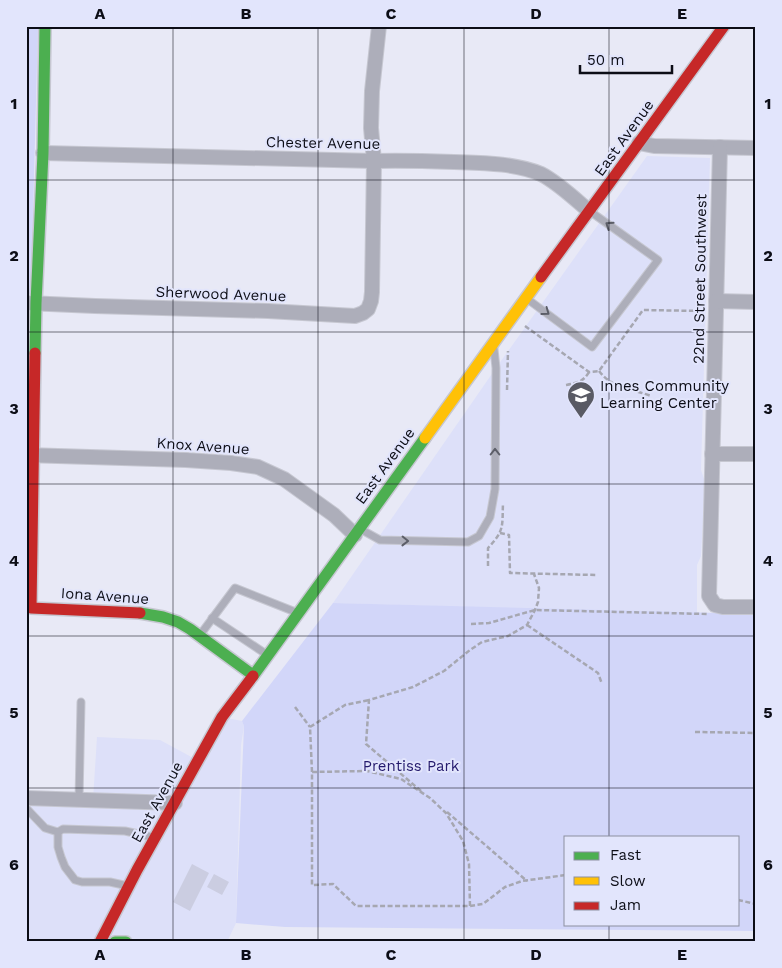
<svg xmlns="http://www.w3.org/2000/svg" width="782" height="968" font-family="'Work Sans',sans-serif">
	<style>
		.built { fill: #dde0f9 }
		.green { fill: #d2d6f9; fill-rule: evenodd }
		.building { fill: #cbcde1 }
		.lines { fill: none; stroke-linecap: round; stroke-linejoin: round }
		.lane-casing { stroke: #c6c7d1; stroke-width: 9 }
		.street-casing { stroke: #c6c7d1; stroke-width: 16 }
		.fast-casing { stroke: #c6c7d1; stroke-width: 14 }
		.slow-casing { stroke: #c6c7d1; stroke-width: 14 }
		.jam-casing { stroke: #c6c7d1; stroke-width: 14 }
		.path { stroke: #a6a7b1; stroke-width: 2.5; stroke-dasharray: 5 2.5; stroke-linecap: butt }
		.lane { stroke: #adaeba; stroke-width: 7 }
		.street { stroke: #adaeba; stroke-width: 14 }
		.fast { stroke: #4caf50; stroke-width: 11 }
		.slow { stroke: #ffc107; stroke-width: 11 }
		.jam { stroke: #c62828; stroke-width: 11 }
		.oneway { stroke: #5c5e68 }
		.grid { fill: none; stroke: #0c0d16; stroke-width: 1; stroke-opacity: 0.55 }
		.labels { text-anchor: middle; stroke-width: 4; stroke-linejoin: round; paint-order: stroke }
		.street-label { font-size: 15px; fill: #0c0d16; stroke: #e2e5fc }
		.poi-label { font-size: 15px; fill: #0c0d16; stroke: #e2e5fc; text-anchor: start }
		.park-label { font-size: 15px; fill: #241a6d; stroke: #e2e5fc }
		.neatline { fill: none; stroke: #0c0d16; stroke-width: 2 }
		.grid-label { font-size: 16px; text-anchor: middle; font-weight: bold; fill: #0c0d16 }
	</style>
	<rect width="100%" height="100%" fill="#e8e9f6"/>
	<!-- built -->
	<g class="built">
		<polygon points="647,156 710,158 701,470 705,482 701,556 697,565 697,614 333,603 496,368"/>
		<polygon points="222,717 242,721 244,726 241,745 236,923 227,942 26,942 26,798 93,800 97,737 160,740 197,760"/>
	</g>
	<!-- green -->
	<g class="green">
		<polygon points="26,26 38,26 31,294 26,294"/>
		<path d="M333,603L756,614V931L285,927L236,923L244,726L242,721ZM566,837H738V924H566Z"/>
	</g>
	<!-- building -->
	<g class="building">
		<polygon points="192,864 209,873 190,911 173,902"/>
		<polygon points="214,874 229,882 222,895 207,887"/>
	</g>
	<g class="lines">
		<!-- lane casing -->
		<g class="lane-casing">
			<g id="lane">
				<polyline points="526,298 592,347 658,260 591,212"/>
				<polyline points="362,530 380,540 468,542 479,536 490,517 495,489 496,368 494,349"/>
				<polyline points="212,618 266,654"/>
				<polyline points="200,635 235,588 298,613"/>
				<polyline points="79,800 81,702"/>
				<polyline points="26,808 45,828 58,832"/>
				<polyline points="128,886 110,882 82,882 75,880 65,867 61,857 58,847 58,832 63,829 125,831 152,837"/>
			</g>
		</g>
		<!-- street casing -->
		<g class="street-casing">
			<g id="street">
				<polyline points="639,143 654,146 756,148"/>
				<polyline points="720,147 709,596 715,605 723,607 756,607"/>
				<path d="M43,153L374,161C401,160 428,161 454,162C483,163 514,163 541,174C557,182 575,199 589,211"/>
				<polyline points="716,301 756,302"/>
				<polyline points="27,303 95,306 268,311 355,316 363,313 368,309 371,301 372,292 374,161 371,128 372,91 379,26"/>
				<polyline points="712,454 756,454"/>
				<polyline points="26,455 186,460 231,463 258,467 284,479 334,515 355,535"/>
				<polyline points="26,798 175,803"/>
			</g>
		</g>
		<!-- fast casing -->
		<g class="fast-casing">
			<g id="fast">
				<polyline points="35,353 36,303 43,153 45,26"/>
				<polyline points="140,613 163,617 178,622 190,629 253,675"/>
				<polyline points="253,676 425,438"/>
				<polyline points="115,942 126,942"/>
			</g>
		</g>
		<!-- slow casing -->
		<g class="slow-casing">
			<polyline id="slow" points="425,438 541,277"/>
		</g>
		<!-- jam casing -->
		<g class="jam-casing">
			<g id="jam">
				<polyline points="541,277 724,26"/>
				<polyline points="35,353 31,608 140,613"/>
				<polyline points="100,942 137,870 222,717 253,676"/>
			</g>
		</g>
		<!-- path -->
		<g class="path">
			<polyline points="525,326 589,372 599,371 643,310 704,311"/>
			<path d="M599,371C613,389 630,388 651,396"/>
			<path d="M566,385C577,383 583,382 589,372"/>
			<polyline points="507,390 508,351"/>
			<polyline points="500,533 509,535 510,573 596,575"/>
			<path d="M488,566V548C505,530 502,526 503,503"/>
			<polyline points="471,624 489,623 535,610 707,614"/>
			<polyline points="527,625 598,673 602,684"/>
			<polyline points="295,707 310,727"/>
			<polyline points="695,732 756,733"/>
			<polyline points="312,772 310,727 345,705 369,700"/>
			<polyline points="421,791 366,744 369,700 413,687 444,671 470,650 482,642 508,636 527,625 535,610 538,602 539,588 534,574"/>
			<polyline points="447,812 527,881"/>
			<polyline points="738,900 756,904"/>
			<polyline points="470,906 469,864 463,841 446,813 430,798 401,779 367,771 312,772 312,885 333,884 356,906 470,906 483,904 505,887 522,881 566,875"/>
		</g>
		<!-- lane -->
		<use href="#lane" class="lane"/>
		<!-- street -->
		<use href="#street" class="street"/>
		<!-- fast -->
		<use href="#fast" class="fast"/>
		<!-- slow -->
		<use href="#slow" class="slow"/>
		<!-- jam -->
		<use href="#jam" class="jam"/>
	</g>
	<!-- one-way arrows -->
	<defs><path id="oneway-chevron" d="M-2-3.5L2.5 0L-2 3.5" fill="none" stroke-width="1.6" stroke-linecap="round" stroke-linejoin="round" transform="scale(1.25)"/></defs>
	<g class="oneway">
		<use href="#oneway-chevron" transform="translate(609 225) rotate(-145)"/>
		<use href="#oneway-chevron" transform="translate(546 312) rotate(36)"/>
		<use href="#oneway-chevron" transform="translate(495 452) rotate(-90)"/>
		<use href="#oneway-chevron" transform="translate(405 541) rotate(1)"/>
	</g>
	<!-- grid -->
	<path class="grid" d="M173,26V942M318,26V942M464,26V942M609,26V837M26,180H756M26,332H756M26,484H756M26,636H756M26,788H756M609,924V942"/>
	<!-- icons -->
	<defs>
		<g id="school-pin" transform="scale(1.4375)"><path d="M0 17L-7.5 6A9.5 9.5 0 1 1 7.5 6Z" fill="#595a64" stroke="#e2e5fc"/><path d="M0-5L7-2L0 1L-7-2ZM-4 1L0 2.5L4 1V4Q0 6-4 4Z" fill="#fff"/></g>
	</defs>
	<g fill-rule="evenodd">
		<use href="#school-pin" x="581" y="395"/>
	</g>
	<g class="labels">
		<!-- street labels -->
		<g class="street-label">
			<text transform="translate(624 138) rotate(-54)" y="5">East Avenue</text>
			<text transform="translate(323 143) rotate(1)" y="5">Chester Avenue</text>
			<text transform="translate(700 279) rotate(-89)" y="5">22nd Street Southwest</text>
			<text transform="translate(221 294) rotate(2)" y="5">Sherwood Avenue</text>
			<text transform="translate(203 446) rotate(4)" y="5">Knox Avenue</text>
			<text transform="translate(385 466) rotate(-54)" y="5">East Avenue</text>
			<text transform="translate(105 596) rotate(4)" y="5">Iona Avenue</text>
			<text transform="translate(157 802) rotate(-61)" y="5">East Avenue</text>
		</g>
		<!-- poi labels -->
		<g class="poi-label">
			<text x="600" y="391">Innes Community<tspan x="600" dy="17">Learning Center</tspan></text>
		</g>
		<!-- park labels -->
		<g class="park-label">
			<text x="411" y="771">Prentiss Park</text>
		</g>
	</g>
	<!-- border -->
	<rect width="782" height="968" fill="none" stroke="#e2e5fc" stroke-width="55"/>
	<!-- legend -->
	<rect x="564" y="836" width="175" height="90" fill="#e2e5fc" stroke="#8c8fa0"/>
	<rect x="574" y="852" width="25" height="8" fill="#4caf50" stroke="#8c8fa0"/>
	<text x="610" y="860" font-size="15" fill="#0c0d16">Fast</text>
	<rect x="574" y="877" width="25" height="8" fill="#ffc107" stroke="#8c8fa0"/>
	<text x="610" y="886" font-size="15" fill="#0c0d16">Slow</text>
	<rect x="574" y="902" width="25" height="8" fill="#c62828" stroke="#8c8fa0"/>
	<text x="610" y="910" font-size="15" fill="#0c0d16">Jam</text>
	<!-- scale -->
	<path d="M580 65v8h92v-8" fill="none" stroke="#0c0d16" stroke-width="2.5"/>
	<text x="587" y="65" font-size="15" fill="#0c0d16" stroke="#e2e5fc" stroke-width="4" paint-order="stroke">50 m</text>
	<rect x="28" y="28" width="726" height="912" class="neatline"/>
	<g class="grid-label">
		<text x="100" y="19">A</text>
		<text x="246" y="19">B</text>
		<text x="391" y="19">C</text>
		<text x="536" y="19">D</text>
		<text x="682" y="19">E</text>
		<text x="14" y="109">1</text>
		<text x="768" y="109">1</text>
		<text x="14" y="261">2</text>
		<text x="768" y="261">2</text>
		<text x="14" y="414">3</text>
		<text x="768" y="414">3</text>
		<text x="14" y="566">4</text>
		<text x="768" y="566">4</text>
		<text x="14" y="718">5</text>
		<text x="768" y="718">5</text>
		<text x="14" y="870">6</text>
		<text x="768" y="870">6</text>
		<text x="100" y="960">A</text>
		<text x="246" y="960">B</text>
		<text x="391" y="960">C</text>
		<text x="536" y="960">D</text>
		<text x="682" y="960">E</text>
	</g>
</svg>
